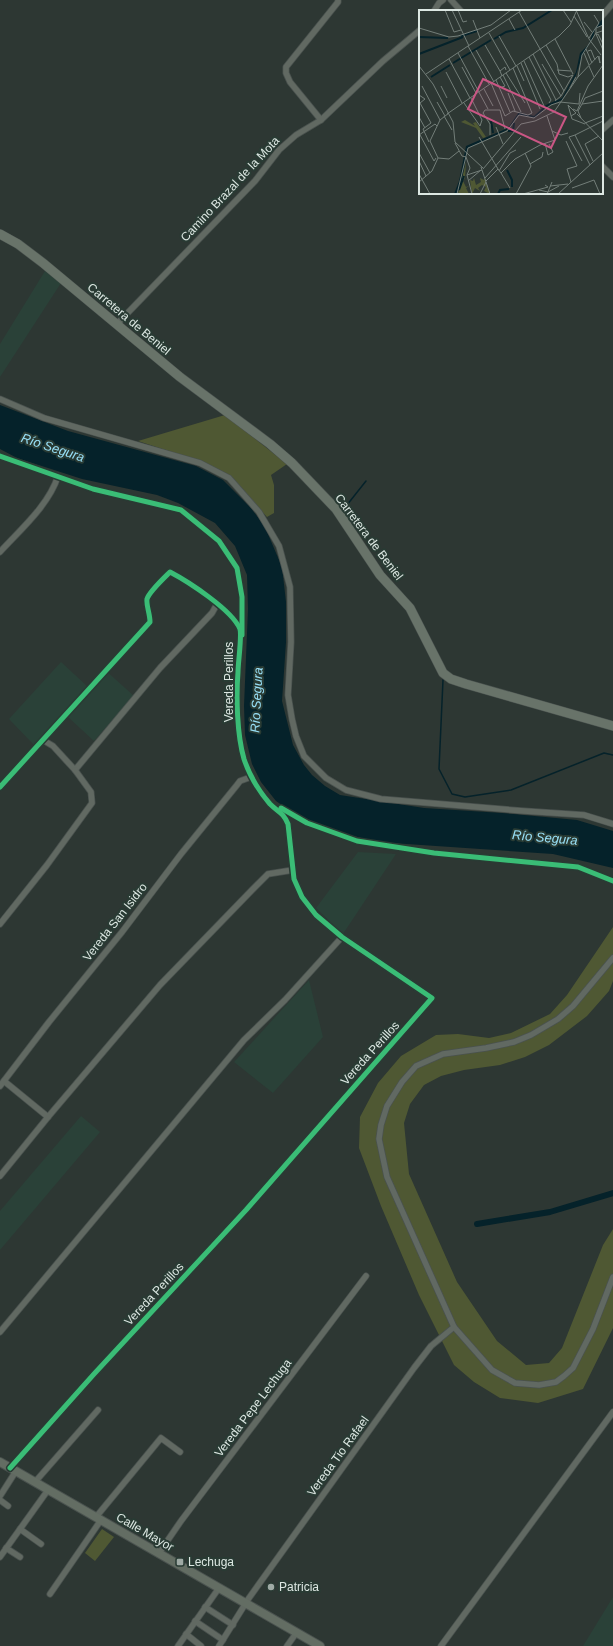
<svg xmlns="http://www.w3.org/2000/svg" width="613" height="1646" font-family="Arial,sans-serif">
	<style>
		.built { fill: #2a4138 }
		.green { fill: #4f5833 }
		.water { fill: #05222a }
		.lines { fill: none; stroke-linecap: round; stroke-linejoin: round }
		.stream { stroke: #05222a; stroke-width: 1.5 }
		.canal { stroke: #05222a; stroke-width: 6 }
		.minor-casing { stroke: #4a524f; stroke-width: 7 }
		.secondary-casing { stroke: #4a524f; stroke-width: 10 }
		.primary-casing { stroke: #4a524f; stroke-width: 10 }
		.minor { stroke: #616962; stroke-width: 5.5 }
		.secondary { stroke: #636d63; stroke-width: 8 }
		.primary { stroke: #687369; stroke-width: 9 }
		.cycleway-casing { stroke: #293b34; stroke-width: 8 }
		.cycleway { stroke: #3abd76; stroke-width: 5 }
		.poi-dot { fill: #9faaa5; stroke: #293b34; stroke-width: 1.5 }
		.labels { text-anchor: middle; stroke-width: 4; stroke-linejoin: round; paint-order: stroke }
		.street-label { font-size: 12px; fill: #dde8e3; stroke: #293b34 }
		.poi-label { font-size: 12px; fill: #dde8e3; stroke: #293b34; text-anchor: start }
		.water-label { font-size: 13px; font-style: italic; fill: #98e0f7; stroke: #293b34 }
		.inset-river { fill: none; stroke: #05222a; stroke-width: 2 }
		.inset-road { fill: none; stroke: #737e79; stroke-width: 1 }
		.view { fill: #ca5684; fill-opacity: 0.15; stroke: #ca5684; stroke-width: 2 }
		.inset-edge { fill: none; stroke: #dde8e3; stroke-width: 2 }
	</style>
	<rect width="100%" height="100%" fill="#2d3733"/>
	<!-- built -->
	<g class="built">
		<polygon points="45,271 61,283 0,377 0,344"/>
		<polygon points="61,662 88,687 104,669 134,696 94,741 68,717 34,745 9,719"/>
		<polygon points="358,852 396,854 343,934 316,908"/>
		<polygon points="309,980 323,1037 273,1093 234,1062"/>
		<polygon points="81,1116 100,1132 0,1250 0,1211"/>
		<polygon points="613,1597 613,1646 583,1646"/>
	</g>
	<!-- green -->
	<g class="green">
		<polygon points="225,415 287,464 271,475 274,485 274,513 267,517 233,480 208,464 138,441"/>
		<polygon points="613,927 613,981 609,991 587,1016 549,1045 525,1057 500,1065 464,1070 441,1076 424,1085 410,1104 404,1123 409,1174 457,1282 497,1341 526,1365 549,1363 562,1348 603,1245 613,1229 613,1328 583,1389 538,1403 500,1398 474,1382 454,1365 419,1295 381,1206 359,1148 360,1117 378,1083 401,1056 436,1035 458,1034 489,1038 511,1033 550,1014 567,995"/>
		<polygon points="102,1529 114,1537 95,1561 85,1553"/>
	</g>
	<!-- water -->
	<polygon class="water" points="0,405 68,431 196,466 223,480 251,508 265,527 282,567 286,602 286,642 282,701 293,745 304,765 312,775 325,786 340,795 424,808 502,813 577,820 613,831 613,868 553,854 377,842 330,830 299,817 276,801 261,782 252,764 245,735 244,706 248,609 247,575 235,546 215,523 178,503 157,495 82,479 17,458 0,449"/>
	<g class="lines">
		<!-- stream -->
		<g class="stream">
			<polyline points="343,510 366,481"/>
			<polyline points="443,680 439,769 452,794 465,797 511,790 604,753 613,755"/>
		</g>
		<!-- canal -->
		<polyline class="canal" points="477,1224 550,1212 613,1193"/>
		<!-- minor casing -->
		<g class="minor-casing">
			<g id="minor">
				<polyline points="451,0 461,11"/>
				<polyline points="434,11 439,3 443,0"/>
				<polyline points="602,16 613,3"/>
				<polyline points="321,120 290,82 286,73 286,67 338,2 338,0"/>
				<polyline points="602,130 613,120"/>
				<polyline points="602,166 613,177"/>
				<polyline points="117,324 255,181 279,150 296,135 321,120 383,61 420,30"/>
				<polyline points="0,399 44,418 200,463 229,478 259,512 279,546 290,587 291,642 288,695 292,719 296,736 304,756 326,778 346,790 381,799 524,811 584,815 613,824"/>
				<path d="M0,552C20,530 49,505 58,476"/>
				<polyline points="43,740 53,746 75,770 160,668 212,613 217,604"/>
				<path d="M0,787L150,622C150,614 146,605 147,599C149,592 164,578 170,572C189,582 232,610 240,629C242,636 238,663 238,672C236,697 237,735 244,759C250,777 258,790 270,804C278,812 283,812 288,824L294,879L302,897L316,915L342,937L432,998L246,1210L94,1374L10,1468"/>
				<polyline points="0,924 47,865 92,803 91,792 75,770"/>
				<polyline points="613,958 573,1006 558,1019 531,1035 514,1042 486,1048 443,1054 416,1066 402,1082 387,1106 381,1125 379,1139 387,1177 454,1327 492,1370 515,1383 539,1385 556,1382 564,1376 573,1368 593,1329 613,1277"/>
				<polyline points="0,1086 49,1022 122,932 181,854 237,785 240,781 251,777"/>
				<polyline points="48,1117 160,985 252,890 268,874 293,870"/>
				<polyline points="0,1176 48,1117 4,1081"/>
				<polyline points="0,1332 244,1040 285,1000 342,937"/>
				<polyline points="35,1482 98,1410"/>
				<polyline points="0,1496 16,1471"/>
				<polyline points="0,1500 8,1506"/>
				<polyline points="96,1517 161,1438 180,1452"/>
				<polyline points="20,1529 41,1544"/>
				<polyline points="6,1548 20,1557"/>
				<polyline points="159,1553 181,1521 366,1276"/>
				<polyline points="0,1557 48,1490"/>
				<polyline points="50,1594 101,1520"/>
				<polyline points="205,1607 233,1625"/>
				<polyline points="195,1621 223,1640"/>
				<polyline points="186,1634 201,1646"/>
				<polyline points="178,1646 219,1588"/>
				<polyline points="219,1646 249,1598 414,1368 431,1346 454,1327"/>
				<polyline points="287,1646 297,1632"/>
				<polyline points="441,1646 613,1412"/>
			</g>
		</g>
		<!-- secondary casing -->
		<g class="secondary-casing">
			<polyline id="secondary" points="0,1462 320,1646"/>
		</g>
		<!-- primary casing -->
		<g class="primary-casing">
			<polyline id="primary" points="0,234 18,244 43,263 180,377 270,444 292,463 336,509 380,575 410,608 443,673 451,679 466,684 613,726"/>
		</g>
		<!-- minor -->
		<use href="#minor" class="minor"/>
		<!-- secondary -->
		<use href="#secondary" class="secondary"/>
		<!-- primary -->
		<use href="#primary" class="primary"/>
		<!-- cycleway casing -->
		<g class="cycleway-casing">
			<g id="cycleway">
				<polyline points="0,456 93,489 181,510 219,541 237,568 242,597 242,635"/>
				<path d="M0,787L150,622C150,614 146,605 147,599C149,592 164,578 170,572C189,582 232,610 240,629C242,636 238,663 238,672C236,697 237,735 244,759C250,777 258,790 270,804C278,812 283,812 288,824L294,879L302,897L316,915L342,937L432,998L246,1210L94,1374L10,1468"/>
				<polyline points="281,808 307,823 357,841 434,853 578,867 613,881"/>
			</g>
		</g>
		<!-- cycleway -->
		<use href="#cycleway" class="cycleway"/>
	</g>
	<!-- markers -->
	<g class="poi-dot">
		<rect x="176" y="1558" width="8" height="8" rx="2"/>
		<circle cx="271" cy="1587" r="4"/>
	</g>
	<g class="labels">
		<!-- street labels -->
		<g class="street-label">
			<text transform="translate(230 189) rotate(-47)" y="4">Camino Brazal de la Mota</text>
			<text transform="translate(129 319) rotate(40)" y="4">Carretera de Beniel</text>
			<text transform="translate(369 537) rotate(53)" y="4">Carretera de Beniel</text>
			<text transform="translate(229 682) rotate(-90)" y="4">Vereda Perillos</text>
			<text transform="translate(115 922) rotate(-52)" y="4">Vereda San Isidro</text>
			<text transform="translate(370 1053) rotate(-48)" y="4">Vereda Perillos</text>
			<text transform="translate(154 1294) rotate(-47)" y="4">Vereda Perillos</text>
			<text transform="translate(253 1408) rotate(-53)" y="4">Vereda Pepe Lechuga</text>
			<text transform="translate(338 1456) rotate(-54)" y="4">Vereda Tio Rafael</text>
			<text transform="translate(145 1532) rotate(30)" y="4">Calle Mayor</text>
		</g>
		<!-- poi labels -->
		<g class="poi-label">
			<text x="188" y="1566">Lechuga</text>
			<text x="279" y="1591">Patricia</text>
		</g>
		<!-- water labels -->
		<g class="water-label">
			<text transform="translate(53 447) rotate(18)" y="5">Río Segura</text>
			<text transform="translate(256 700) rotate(-87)" y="5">Río Segura</text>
			<text transform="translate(545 837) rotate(5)" y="5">Río Segura</text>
		</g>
	</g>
	<!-- overview -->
	<g transform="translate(419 10)">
		<rect width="184" height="184" fill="#2d3733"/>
		<path d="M46,110L56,116L54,113L57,112L67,127L64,128L57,118L42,112ZM47,152L46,168L44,171L47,177L50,176L47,178L50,184H39ZM55,168L57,175L62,172L61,168L65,170L66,168L71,184L65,181L67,177L63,175L59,178L61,181L56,178L53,184L51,170L54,171Z" fill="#4f5833"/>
		<path d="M184,8V15L176,19L174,28L163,46L157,65L143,90L127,97L116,108L99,105L90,119L49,138L42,174L38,184H35L40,171L47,136L89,118L100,102L115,106L127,95L143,88L157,62L161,43L170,34L174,21Z" fill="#05222a"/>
		<path class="inset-river" d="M42,26L58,21M0,27L29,28M75,29L87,22L104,18L133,0M0,44L44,27M34,53L72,30M12,67L31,55M72,111L74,123M89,121H94L95,113M88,160L93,170V177M40,180L45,166M79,184L81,180L90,179"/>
		<path class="inset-road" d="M26,0L35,22L42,20M33,0L50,36M39,0L44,12L48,11M144,0L152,12M157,0L170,29L182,45M100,2L145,81M155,6L168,27M90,9L96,20M54,10L61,28M165,12L173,22M0,18L30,27L39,26L72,15L92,0M70,23L91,60M177,24L184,40M177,24V18L184,15M177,25L179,24L184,34M80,26L97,56M170,28L180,13L175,5M136,29L154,64M66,35L81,61M127,35L138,54L140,64L149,67L154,65M49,36L70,74M167,39L173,53M57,40L75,72M169,41L172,40L176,50M39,43L69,99M165,43L170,55M114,44L137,90M179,46L181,53L180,46M110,47L132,90L130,93M30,49L51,88M105,51L125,96M102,53L121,99M123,54L142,86M0,56L14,74L34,112L36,132L64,158M98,56L105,71M170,56L175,67M43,57L57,83M138,60L152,61M27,62L43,93M87,63L106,93M7,64L103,0M84,65L102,102M83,66L81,61L86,57L87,60M81,67L86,76L83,77M159,67L163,45L177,23L183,21M77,70L91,102M72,73L86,106L94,101L109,105L113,103L94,58M3,76L21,110M22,76L28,88M151,78L157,67M65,79L74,96M89,83L96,101M0,85L6,89L1,93L12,113L4,119L10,132M136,91L142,86L154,65M18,92L26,106M45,93L61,116L63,110L52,88M163,94L166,88L184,81M149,95L153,109L166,114M149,95L157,103L152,106M154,99L158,101L169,76L184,55M28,104L140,26L151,15L158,0M158,104L184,131M25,106L33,120M0,107L6,118M162,108L159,101L163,94L184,91M166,113L184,106M77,117L84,134M133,121L142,125L149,123M0,123L15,151L17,148M0,125L16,114L18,116M71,125V114L64,103L66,100H81L86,119M156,125L184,111M60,127L79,159L67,171M147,131L158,156L148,159L152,172M36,133L43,146L47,147L51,158L48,165L53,184M126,133L129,145L134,142L130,134M0,143L11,163M19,148L30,149L40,141M0,151L7,166M163,151L150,127L156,125L171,155M174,151L166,134L180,126M111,154L123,147L124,142M62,157L71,184M64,159L102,114L116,111L135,102L159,67L179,46M79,159L82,163L96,149L121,135L136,130L128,106M80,161L91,143L97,140M82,163L91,178M0,164L11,184M48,165L63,160M66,168L102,127M49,171L62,160M0,172L13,161L19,148L11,131L21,110L30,103M131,176L149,174M153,178L175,170L181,184M120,180L129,182L140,176M38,184L49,138L88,121L100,105L115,108L132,95L141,92L160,94L161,83M61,184L67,172M97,184L112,156L106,143M104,184L129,177L126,175M128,184L133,172M139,184L184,143"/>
		<path class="view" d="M64,69L147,107L132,138L49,99Z"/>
		<rect width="184" height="184" class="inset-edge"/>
	</g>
</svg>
